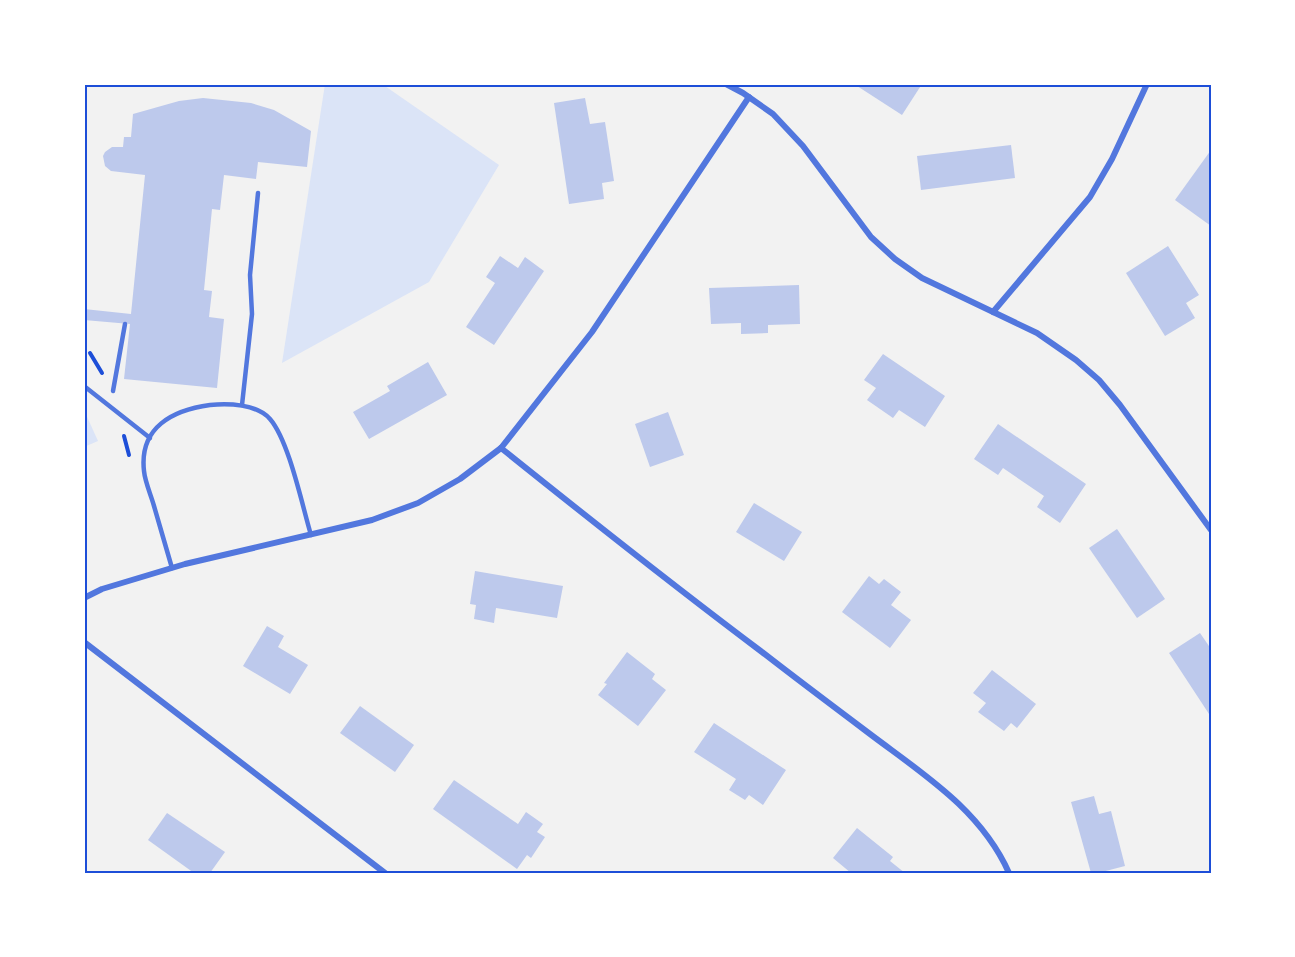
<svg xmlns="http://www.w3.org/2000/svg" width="1295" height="957" font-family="Montserrat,sans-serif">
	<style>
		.green { fill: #dbe4f7 }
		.building { fill: #bdc9ec }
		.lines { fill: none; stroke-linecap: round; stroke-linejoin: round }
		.path { stroke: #1d4ed8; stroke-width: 4 }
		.service { stroke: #5277de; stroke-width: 4.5 }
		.minor { stroke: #5277de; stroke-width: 6 }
		.neatline { fill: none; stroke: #1d4ed8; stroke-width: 2 }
	</style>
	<rect width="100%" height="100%" fill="#f2f2f2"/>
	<!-- green -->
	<g class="green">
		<polygon points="325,84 382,84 499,165 429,282 282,363"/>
		<polygon points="84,410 98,441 84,447"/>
	</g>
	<!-- building -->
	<g class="building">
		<polygon points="854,84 922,84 902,115"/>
		<polygon points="203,98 251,103 274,110 311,131 307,167 258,162 256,179 224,175 220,210 212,209 204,290 212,291 209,317 224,319 217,388 124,379 130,324 84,320 84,309 131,314 145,175 111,171 105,166 103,156 105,152 112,147 123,147 124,137 131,137 133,114 179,101"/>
		<polygon points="585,98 590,124 605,122 614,181 602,183 604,199 569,204 554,103"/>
		<polygon points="1011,145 1015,178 921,190 917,156"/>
		<polygon points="1211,150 1211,226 1175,200"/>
		<polygon points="1168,246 1199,295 1186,303 1195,318 1165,336 1126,273"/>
		<polygon points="500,256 518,268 525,257 544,271 494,345 466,327 495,283 486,277"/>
		<polygon points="799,285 800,324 768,325 768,333 741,334 741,323 711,324 709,288"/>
		<polygon points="883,354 945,396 925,427 899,410 893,418 867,400 876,388 864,380"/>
		<polygon points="428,362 447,395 369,439 353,412 390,391 387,386"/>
		<polygon points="668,412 684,455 650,467 635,424"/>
		<polygon points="998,424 1086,484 1060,523 1037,507 1044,496 1003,468 998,475 974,459"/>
		<polygon points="754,503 802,532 784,561 736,532"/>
		<polygon points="1117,529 1165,599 1137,618 1089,548"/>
		<polygon points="475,571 563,586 557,618 496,608 494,623 474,619 476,605 470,604"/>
		<polygon points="869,576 879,584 884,579 901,592 891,605 911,620 890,648 842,612"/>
		<polygon points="267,626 284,636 278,647 308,665 290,694 243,666"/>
		<polygon points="1200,633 1211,649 1211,717 1169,653"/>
		<polygon points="627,652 655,674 652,679 666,690 638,726 598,695 607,684 604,683"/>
		<polygon points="992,670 1036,704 1017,728 1011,723 1004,731 978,712 986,703 973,693"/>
		<polygon points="360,706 414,745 395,772 340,733"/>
		<polygon points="714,723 786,770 763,805 749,795 745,800 729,790 736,779 694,752"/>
		<polygon points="454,780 518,824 526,812 543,824 537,832 545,837 531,858 527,855 517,869 433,809"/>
		<polygon points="1094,796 1099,814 1111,811 1125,866 1098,873 1091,873 1071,802"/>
		<polygon points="167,813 225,852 210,873 194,873 148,840"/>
		<polygon points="857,828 893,857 890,861 905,873 851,873 833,858"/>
	</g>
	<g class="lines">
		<!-- path -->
		<g class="path">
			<polyline points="90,353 102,373"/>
			<polyline points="124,436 129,455"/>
		</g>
		<!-- service -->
		<g class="service">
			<polyline points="84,386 150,438"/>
			<polyline points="113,391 125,324"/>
			<polyline points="242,405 252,314 250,275 258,193"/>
			<path d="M172,568C166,547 160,527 154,506C151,495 145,482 144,471C139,427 173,410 210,405C228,403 257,404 270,419C289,441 302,505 311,535"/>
		</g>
		<!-- minor -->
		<g class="minor">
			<polyline points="726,84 743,93 773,114 803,146 871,237 895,259 922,278 1037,333 1076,360 1099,380 1120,405 1211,530"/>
			<polyline points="993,312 1090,197 1112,159 1147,84"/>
			<path d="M501,448C587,517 674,586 762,652C798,680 834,707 870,734C923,774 981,810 1009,873"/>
			<polyline points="84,598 102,589 185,564 372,520 418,503 460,479 501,448 592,332 749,97"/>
			<polyline points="84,642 385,873"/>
		</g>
	</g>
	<!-- border -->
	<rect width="1295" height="957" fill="none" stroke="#ffffff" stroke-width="171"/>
	<rect x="86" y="86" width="1124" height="786" class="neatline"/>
</svg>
